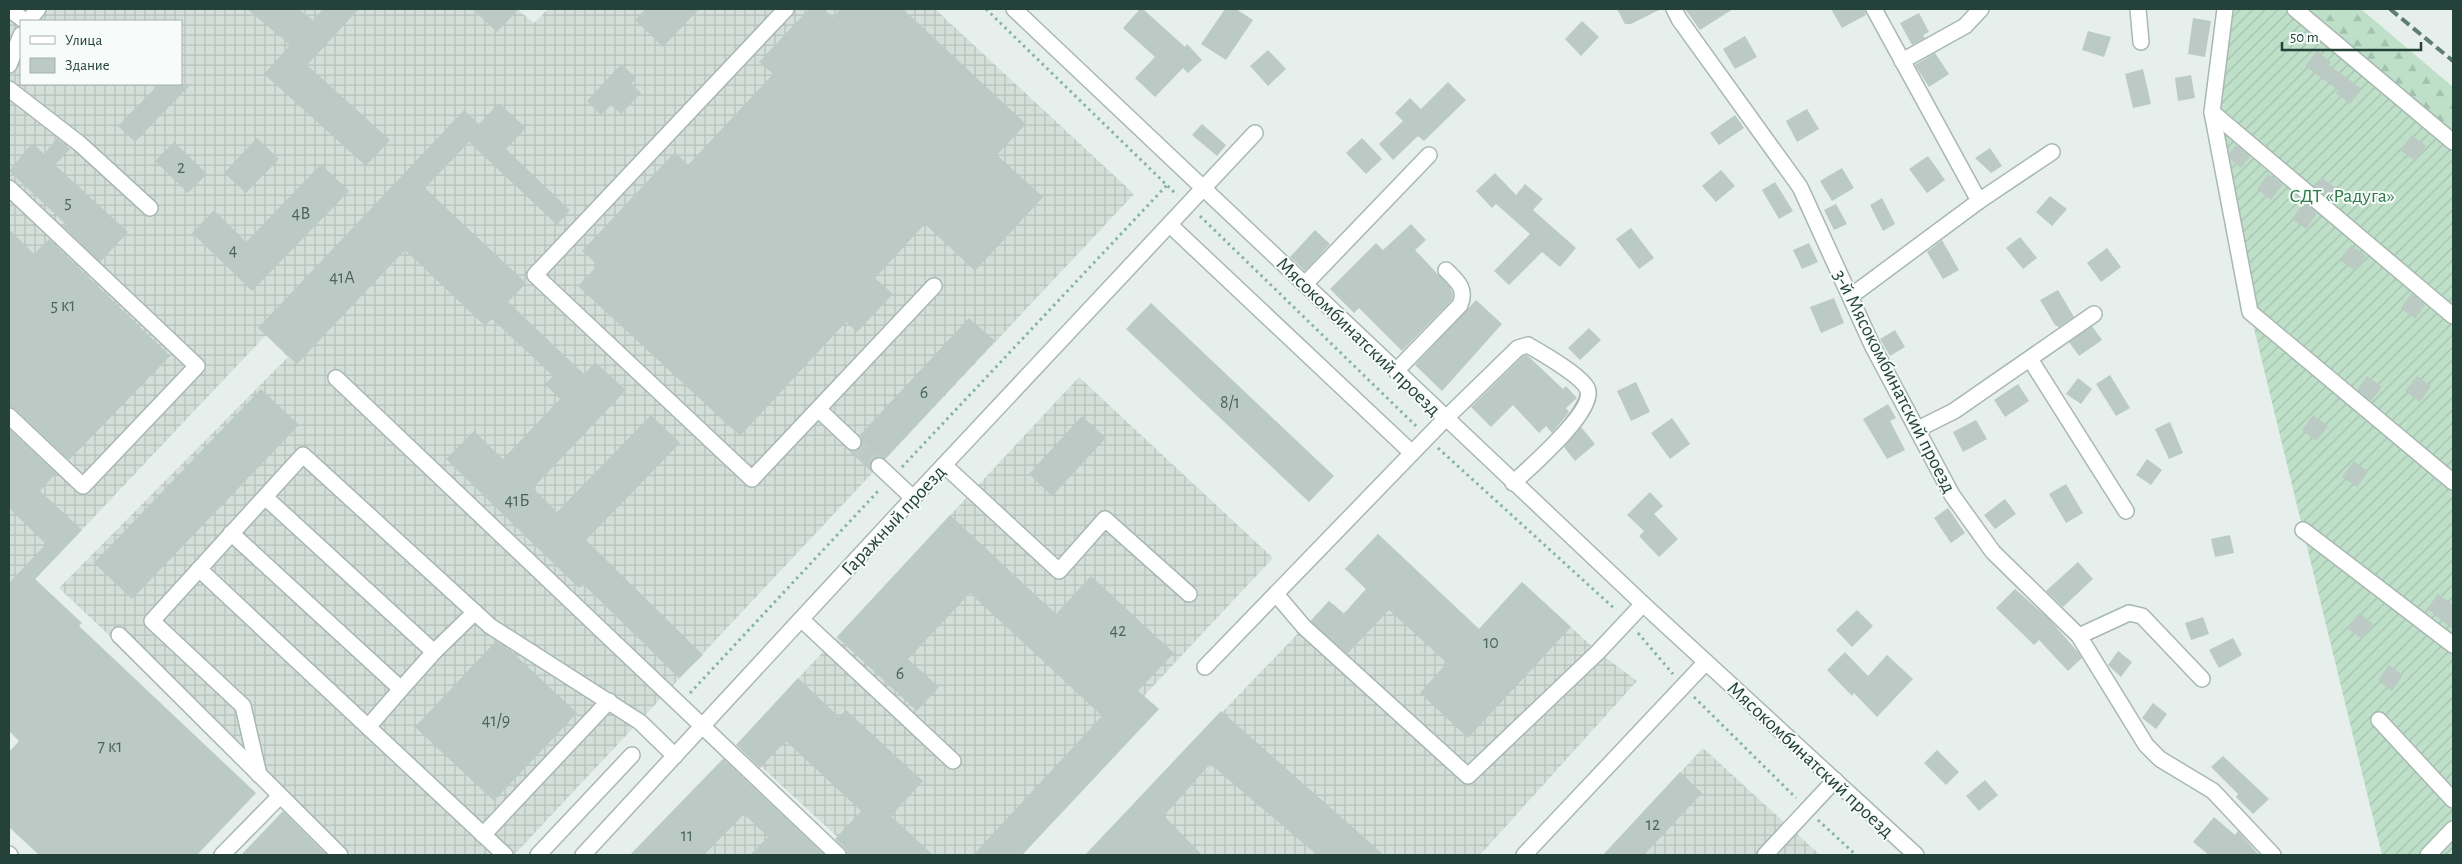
<svg xmlns="http://www.w3.org/2000/svg" width="2462" height="864" font-family="'Alegreya Sans',sans-serif">
	<style>
		.industrial { fill: url(#industrial-grid); fill-rule: evenodd }
		.forest { fill: url(#forest-firs) }
		.garden { fill: url(#garden-furrows) }
		.building { fill: #bbcac4 }
		.lines { fill: none; stroke-linecap: round; stroke-linejoin: round }
		.minor-tunnel { stroke: #bfccc8; stroke-width: 15; stroke-dasharray: 15 8; stroke-linecap: butt }
		.minor-casing { stroke: #a8b8b2; stroke-width: 18 }
		.path { stroke: #86b3a5; stroke-width: 3; stroke-dasharray: 2.5 4; stroke-linecap: butt }
		.minor { stroke: #fff; stroke-width: 15 }
		.rail { stroke: #5f7d75; stroke-width: 4; stroke-dasharray: 10 5; stroke-linecap: butt }
		.labels { text-anchor: middle; stroke-width: 4; stroke-linejoin: round; paint-order: stroke }
		.number-label { font-size: 18px; fill: #4a645c }
		.park-label { font-size: 20px; fill: #2d7a4b; stroke: #f7fbf9 }
		.street-label { font-size: 20px; fill: #24423a; stroke: #f7fbf9 }
	</style>
	<defs>
		<pattern id="industrial-grid" width="8" height="8" patternUnits="userSpaceOnUse" patternTransform="scale(1.25)"><rect width="8" height="8" fill="#d4dfda"/><path d="M0 4h8M4 0v8" fill="none" stroke="#b6c1bc"/></pattern>
		<pattern id="forest-firs" width="22" height="20" patternUnits="userSpaceOnUse" patternTransform="scale(1.25)"><rect width="22" height="20" fill="#bfe0c8"/><path d="M5 1l3.5 6h-7zM16 11l3.5 6h-7z" fill="#a4c1ad"/></pattern>
		<pattern id="garden-furrows" width="10" height="10" patternUnits="userSpaceOnUse" patternTransform="scale(1.25)"><rect width="10" height="10" fill="#bfe0c8"/><path d="M-1 1l2-2M0 10L10 0M9 11l2-2" fill="none" stroke="#a4c1ad"/></pattern>
	</defs>
	<rect width="100%" height="100%" fill="#e6efeb"/>
	<!-- industrial -->
	<g class="industrial">
		<path d="M9,9H517L534,23L548,9H935L1134,194L514,855H342L59,588L288,357L266,335L9,607ZM21,21H181V84H21Z"/>
		<polygon points="1079,377 1273,558 1144,696 1159,709 1022,855 857,855 737,744"/>
		<polygon points="1378,534 1479,629 1522,582 1598,652 1637,681 1480,855 1085,855 1329,601 1344,613 1366,589 1345,569"/>
		<polygon points="1703,748 1820,855 1603,855"/>
		<polygon points="724,758 825,855 630,855"/>
	</g>
	<!-- forest -->
	<polygon class="forest" points="2295,9 2361,9 2453,87 2453,142"/>
	<!-- garden -->
	<polygon class="garden" points="2225,9 2295,9 2453,142 2453,855 2382,855 2250,312 2212,112"/>
	<!-- building -->
	<g class="building">
		<polygon points="247,9 299,9 313,20 323,9 359,9 307,65 390,140 366,166 264,74 290,45"/>
		<polygon points="472,9 519,9 497,32"/>
		<polygon points="646,9 699,9 663,47 635,20"/>
		<polygon points="809,9 824,9 833,17 840,9 903,9 1026,124 997,155 1043,197 975,271 925,224 875,278 893,294 857,332 846,322 740,436 578,286 598,265 582,251 675,152 688,165 773,74 759,62"/>
		<polygon points="1140,9 1143,9 1185,47 1187,44 1202,60 1188,73 1183,68 1155,97 1135,78 1155,57 1123,28"/>
		<polygon points="1225,9 1236,9 1253,20 1226,60 1201,44"/>
		<polygon points="1617,9 1661,9 1631,24 1625,24"/>
		<polygon points="1685,9 1733,9 1700,30"/>
		<polygon points="1831,9 1865,9 1866,15 1842,28"/>
		<polygon points="1919,13 1929,32 1923,35 1925,38 1912,45 1900,23"/>
		<polygon points="2193,18 2211,21 2205,57 2188,54"/>
		<polygon points="1582,21 1599,37 1581,56 1565,39"/>
		<polygon points="2088,31 2111,37 2104,57 2082,50"/>
		<polygon points="1745,36 1757,57 1735,69 1723,49"/>
		<polygon points="1268,50 1286,69 1268,86 1250,66"/>
		<polygon points="2317,51 2331,62 2329,65 2362,89 2350,104 2336,93 2338,90 2305,66"/>
		<polygon points="1935,53 1949,74 1929,87 1915,65"/>
		<polygon points="621,64 636,78 631,84 641,93 621,114 611,105 601,115 587,101"/>
		<polygon points="2143,69 2151,104 2133,108 2125,74"/>
		<polygon points="2191,75 2195,98 2178,101 2175,78"/>
		<polygon points="1448,82 1466,100 1424,141 1418,136 1393,160 1379,144 1403,121 1395,113 1410,98 1421,109"/>
		<polygon points="159,84 191,84 135,142 118,126"/>
		<polygon points="499,103 526,128 506,149 570,210 557,225 469,142 425,188 526,283 508,302 584,374 595,362 626,390 533,488 557,512 651,415 680,443 586,540 703,655 679,678 583,584 579,588 446,459 474,431 503,459 560,399 545,384 553,376 492,319 485,326 405,250 297,364 258,328 464,110 479,124"/>
		<polygon points="1807,109 1819,129 1797,142 1786,121"/>
		<polygon points="1735,115 1744,128 1719,145 1710,133"/>
		<polygon points="1202,124 1226,145 1217,156 1192,135"/>
		<polygon points="2412,135 2426,146 2415,161 2400,150"/>
		<polygon points="57,138 70,149 55,165 128,232 100,262 62,225 65,223 9,171 32,143 44,154"/>
		<polygon points="257,138 279,159 246,193 224,173"/>
		<polygon points="1362,138 1382,159 1366,174 1346,153"/>
		<polygon points="174,142 207,174 188,193 155,161"/>
		<polygon points="2236,145 2250,156 2241,168 2231,160 2229,154"/>
		<polygon points="1990,148 2002,166 1991,173 1975,158"/>
		<polygon points="1928,156 1945,180 1927,193 1909,169"/>
		<polygon points="321,164 349,191 252,291 192,233 214,210 246,242"/>
		<polygon points="1842,168 1854,188 1832,201 1820,181"/>
		<polygon points="1721,170 1735,186 1716,202 1702,186"/>
		<polygon points="1495,173 1516,195 1525,184 1543,199 1533,210 1576,248 1560,267 1542,252 1509,285 1494,271 1530,234 1496,204 1492,208 1476,191"/>
		<polygon points="2268,174 2283,184 2271,200 2257,189"/>
		<polygon points="2321,177 2336,188 2328,198 2315,187"/>
		<polygon points="1775,182 1793,211 1779,219 1762,190"/>
		<polygon points="2050,196 2067,209 2052,226 2036,212"/>
		<polygon points="1882,198 1895,224 1883,231 1870,205"/>
		<polygon points="2304,202 2317,214 2306,229 2292,219"/>
		<polygon points="1836,204 1847,224 1834,230 1824,210"/>
		<polygon points="1411,224 1426,240 1415,250 1450,287 1453,295 1452,300 1402,351 1359,308 1354,313 1330,289 1376,243 1383,250"/>
		<polygon points="1631,228 1654,258 1639,269 1616,239"/>
		<polygon points="9,229 34,254 49,239 170,356 69,460 15,409 9,407"/>
		<polygon points="1315,230 1330,244 1305,271 1290,257"/>
		<polygon points="2020,237 2037,258 2023,269 2006,248"/>
		<polygon points="1942,240 1959,270 1943,279 1927,252"/>
		<polygon points="1809,243 1818,262 1802,269 1793,250"/>
		<polygon points="2351,245 2366,256 2355,271 2340,260"/>
		<polygon points="2107,248 2121,267 2101,282 2087,263"/>
		<polygon points="2058,290 2074,317 2059,327 2055,325 2040,300"/>
		<polygon points="2412,293 2425,305 2415,319 2401,308"/>
		<polygon points="1834,298 1844,323 1821,333 1810,307"/>
		<polygon points="1476,300 1502,324 1442,391 1415,365"/>
		<polygon points="1151,303 1334,476 1309,502 1126,329"/>
		<polygon points="969,318 995,341 885,459 881,457 873,459 870,464 872,472 848,450 855,451 860,448 862,440 860,435"/>
		<polygon points="2092,326 2102,340 2079,356 2069,342"/>
		<polygon points="1589,328 1601,340 1580,360 1568,348"/>
		<polygon points="1895,330 1905,347 1890,356 1880,339"/>
		<polygon points="1527,355 1563,389 1566,386 1577,398 1566,408 1569,412 1552,433 1546,426 1539,433 1513,405 1491,427 1471,407 1523,356"/>
		<polygon points="2110,375 2130,408 2116,416 2096,384"/>
		<polygon points="2367,376 2382,387 2371,401 2357,390"/>
		<polygon points="2417,376 2431,386 2420,402 2405,391"/>
		<polygon points="2078,378 2092,389 2081,404 2066,394"/>
		<polygon points="1636,382 1650,412 1631,421 1617,391"/>
		<polygon points="2018,384 2029,401 2005,417 1994,400"/>
		<polygon points="261,389 299,425 132,599 94,563"/>
		<polygon points="1888,404 1896,418 1890,421 1905,450 1887,459 1863,419"/>
		<polygon points="2313,415 2328,426 2316,441 2302,430"/>
		<polygon points="1082,416 1106,438 1052,496 1029,474"/>
		<polygon points="1672,418 1690,444 1670,459 1651,433"/>
		<polygon points="1976,420 1987,439 1963,452 1953,432"/>
		<polygon points="2170,422 2183,453 2169,459 2155,429"/>
		<polygon points="1581,427 1595,444 1575,461 1564,447"/>
		<polygon points="9,429 56,473 40,491 82,530 35,579 82,623 79,626 256,793 197,855 39,855 9,827 9,752 19,741 9,731 9,583 46,544 9,508"/>
		<polygon points="2147,459 2162,470 2151,485 2136,475"/>
		<polygon points="2354,461 2368,472 2357,487 2342,477"/>
		<polygon points="2066,484 2083,513 2066,523 2049,494"/>
		<polygon points="1650,492 1663,506 1654,514 1678,539 1659,557 1639,536 1644,531 1627,515"/>
		<polygon points="2005,499 2016,514 1995,529 1984,515"/>
		<polygon points="1948,508 1965,533 1951,543 1934,518"/>
		<polygon points="950,515 1056,614 1091,576 1174,653 1138,691 1159,709 1022,855 973,855 1102,716 970,593 908,659 939,687 917,711 837,637"/>
		<polygon points="1378,534 1479,629 1522,582 1571,627 1468,738 1420,693 1447,663 1389,610 1347,654 1311,621 1329,601 1344,614 1366,589 1345,569"/>
		<polygon points="2230,535 2234,553 2215,557 2211,539"/>
		<polygon points="2078,562 2093,579 2063,607 2046,591"/>
		<polygon points="2015,589 2049,619 2078,652 2082,658 2068,671 2039,640 2034,645 1996,608"/>
		<polygon points="2438,594 2453,605 2453,629 2427,609"/>
		<polygon points="1857,610 1873,626 1852,647 1836,630"/>
		<polygon points="2359,613 2373,624 2362,639 2347,628"/>
		<polygon points="2203,617 2209,634 2191,640 2185,623"/>
		<polygon points="2233,638 2242,655 2219,668 2209,650"/>
		<polygon points="496,641 510,650 577,713 494,801 415,727"/>
		<polygon points="2118,651 2132,662 2121,677 2108,665"/>
		<polygon points="1845,652 1868,676 1887,655 1913,679 1877,717 1854,693 1852,696 1827,670"/>
		<polygon points="2389,665 2403,675 2392,691 2378,680"/>
		<polygon points="798,678 839,717 846,710 923,781 891,816 933,855 847,855 845,849 835,839 861,811 786,741 760,768 736,745"/>
		<polygon points="2153,703 2167,714 2156,729 2142,718"/>
		<polygon points="1221,711 1384,855 1317,855 1210,764 1164,816 1202,855 1085,855"/>
		<polygon points="1937,750 1959,772 1946,785 1924,763"/>
		<polygon points="2223,756 2269,799 2253,814 2236,797 2238,794 2211,767"/>
		<polygon points="723,759 825,855 750,855 768,837 744,814 704,855 630,855"/>
		<polygon points="1680,772 1702,793 1644,855 1603,855"/>
		<polygon points="1985,780 1998,795 1979,811 1966,796"/>
		<polygon points="283,811 327,855 241,855"/>
		<polygon points="2214,817 2235,835 2238,831 2259,855 2209,855 2193,842"/>
	</g>
	<g class="lines">
		<!-- minor-tunnel -->
		<polyline class="minor-tunnel" points="853,442 879,466"/>
		<!-- minor casing -->
		<g class="minor-casing">
			<g id="minor">
				<polyline points="9,9 25,21"/>
				<polyline points="786,9 535,275 752,479 934,286"/>
				<polyline points="1014,9 1643,604 1916,855"/>
				<polyline points="1674,9 1679,19 1800,187 1873,347 1952,495 1993,552 2079,636 2146,745 2160,759 2213,791 2273,855"/>
				<polyline points="2138,9 2141,42"/>
				<polyline points="2225,9 2212,112 2250,312 2453,482"/>
				<polyline points="2295,9 2453,142"/>
				<polyline points="28,21 38,9"/>
				<polyline points="1902,61 1965,26 1981,9"/>
				<polyline points="9,65 21,35"/>
				<polyline points="9,89 80,144 150,208"/>
				<polyline points="2212,112 2453,316"/>
				<polyline points="9,188 197,366 83,486 9,416"/>
				<polyline points="1979,201 2052,152"/>
				<polyline points="1170,225 1412,453"/>
				<polyline points="1305,284 1429,155"/>
				<polyline points="1851,296 1979,201 1874,9"/>
				<polyline points="2030,359 2126,511"/>
				<path d="M1396,371L1460,305C1467,289 1457,281 1446,270"/>
				<polyline points="336,378 838,855"/>
				<polyline points="818,409 853,442"/>
				<polyline points="1918,429 1954,411 2094,314"/>
				<polyline points="944,465 1059,571 1105,519 1189,594"/>
				<polyline points="879,466 913,498"/>
				<polyline points="2303,530 2453,645"/>
				<polyline points="231,533 401,689 434,652 265,497"/>
				<polyline points="199,569 505,855"/>
				<polyline points="1276,594 1304,627 1468,776 1598,652 1643,604"/>
				<polyline points="801,619 953,761"/>
				<polyline points="119,635 340,855"/>
				<polyline points="2079,636 2129,613 2142,616 2202,679"/>
				<polyline points="434,652 475,612"/>
				<path d="M1205,667L1445,419L1518,348L1528,345C1543,354 1579,374 1587,388C1598,409 1528,469 1513,483"/>
				<polyline points="2379,720 2453,800"/>
				<polyline points="368,727 401,689"/>
				<polyline points="259,775 243,706 152,621 303,455 490,626 640,722 675,756"/>
				<polyline points="483,835 609,701"/>
				<polyline points="9,854 10,855"/>
				<polyline points="222,855 280,796"/>
				<polyline points="538,855 632,755"/>
				<polyline points="583,855 913,498 1255,133"/>
				<polyline points="1524,855 1706,662"/>
				<polyline points="1765,855 1835,780"/>
				<polyline points="2428,855 2453,829"/>
			</g>
		</g>
		<!-- path -->
		<g class="path">
			<polyline points="986,9 1177,195"/>
			<polyline points="1200,216 1416,426"/>
			<polyline points="1438,448 1616,610"/>
			<polyline points="902,467 1167,185"/>
			<polyline points="1638,633 1673,674"/>
			<polyline points="690,693 880,489"/>
			<polyline points="1694,697 1796,798"/>
			<polyline points="1818,820 1856,855"/>
		</g>
		<!-- minor -->
		<use href="#minor" class="minor"/>
		<!-- rail -->
		<polyline class="rail" points="2390,9 2453,61"/>
	</g>
	<g class="labels">
		<!-- number labels -->
		<g class="number-label">
			<text x="181" y="173">2</text>
			<text x="68" y="208">5</text>
			<text x="301" y="219">4В</text>
			<text x="233" y="256">4</text>
			<text x="342" y="283">41А</text>
			<text x="63" y="311">5 к1</text>
			<text x="924" y="398">6</text>
			<text x="1230" y="408">8/1</text>
			<text x="517" y="506">41Б</text>
			<text x="1118" y="636">42</text>
			<text x="1491" y="648">10</text>
			<text x="900" y="679">6</text>
			<text x="496" y="726">41/9</text>
			<text x="110" y="752">7 к1</text>
			<text x="1653" y="830">12</text>
			<text x="687" y="841">11</text>
		</g>
		<!-- park labels -->
		<g class="park-label">
			<text x="2342" y="202">СДТ «Радуга»</text>
		</g>
		<!-- street labels -->
		<g class="street-label">
			<text transform="translate(1359 336) rotate(44)" y="7">Мясокомбинатский проезд</text>
			<text transform="translate(1895 381) rotate(63)" y="7">3-й Мясокомбинатский проезд</text>
			<text transform="translate(893 520) rotate(-47)" y="7">Гаражный проезд</text>
			<text transform="translate(1811 759) rotate(43)" y="7">Мясокомбинатский проезд</text>
		</g>
	</g>
	<!-- border -->
	<rect width="2462" height="864" fill="none" stroke="#24423a" stroke-width="20"/>
	<!-- legend -->
	<rect x="20" y="20" width="162" height="65" fill="#f7fbf9" stroke="#a3b1ad"/>
	<rect x="30" y="36" width="25" height="8" fill="#ffffff" stroke="#a3b1ad"/>
	<text x="65" y="45" font-size="15" fill="#24423a">Улица</text>
	<rect x="30" y="58" width="25" height="15" fill="#bbcac4" stroke="#a3b1ad"/>
	<text x="65" y="70" font-size="15" fill="#24423a">Здание</text>
	<!-- scale -->
	<path d="M2282 42v8h139v-8" fill="none" stroke="#24423a" stroke-width="2.5"/>
	<text x="2290" y="42" font-size="15" fill="#24423a" stroke="#f7fbf9" stroke-width="4" paint-order="stroke">50 m</text>
</svg>
